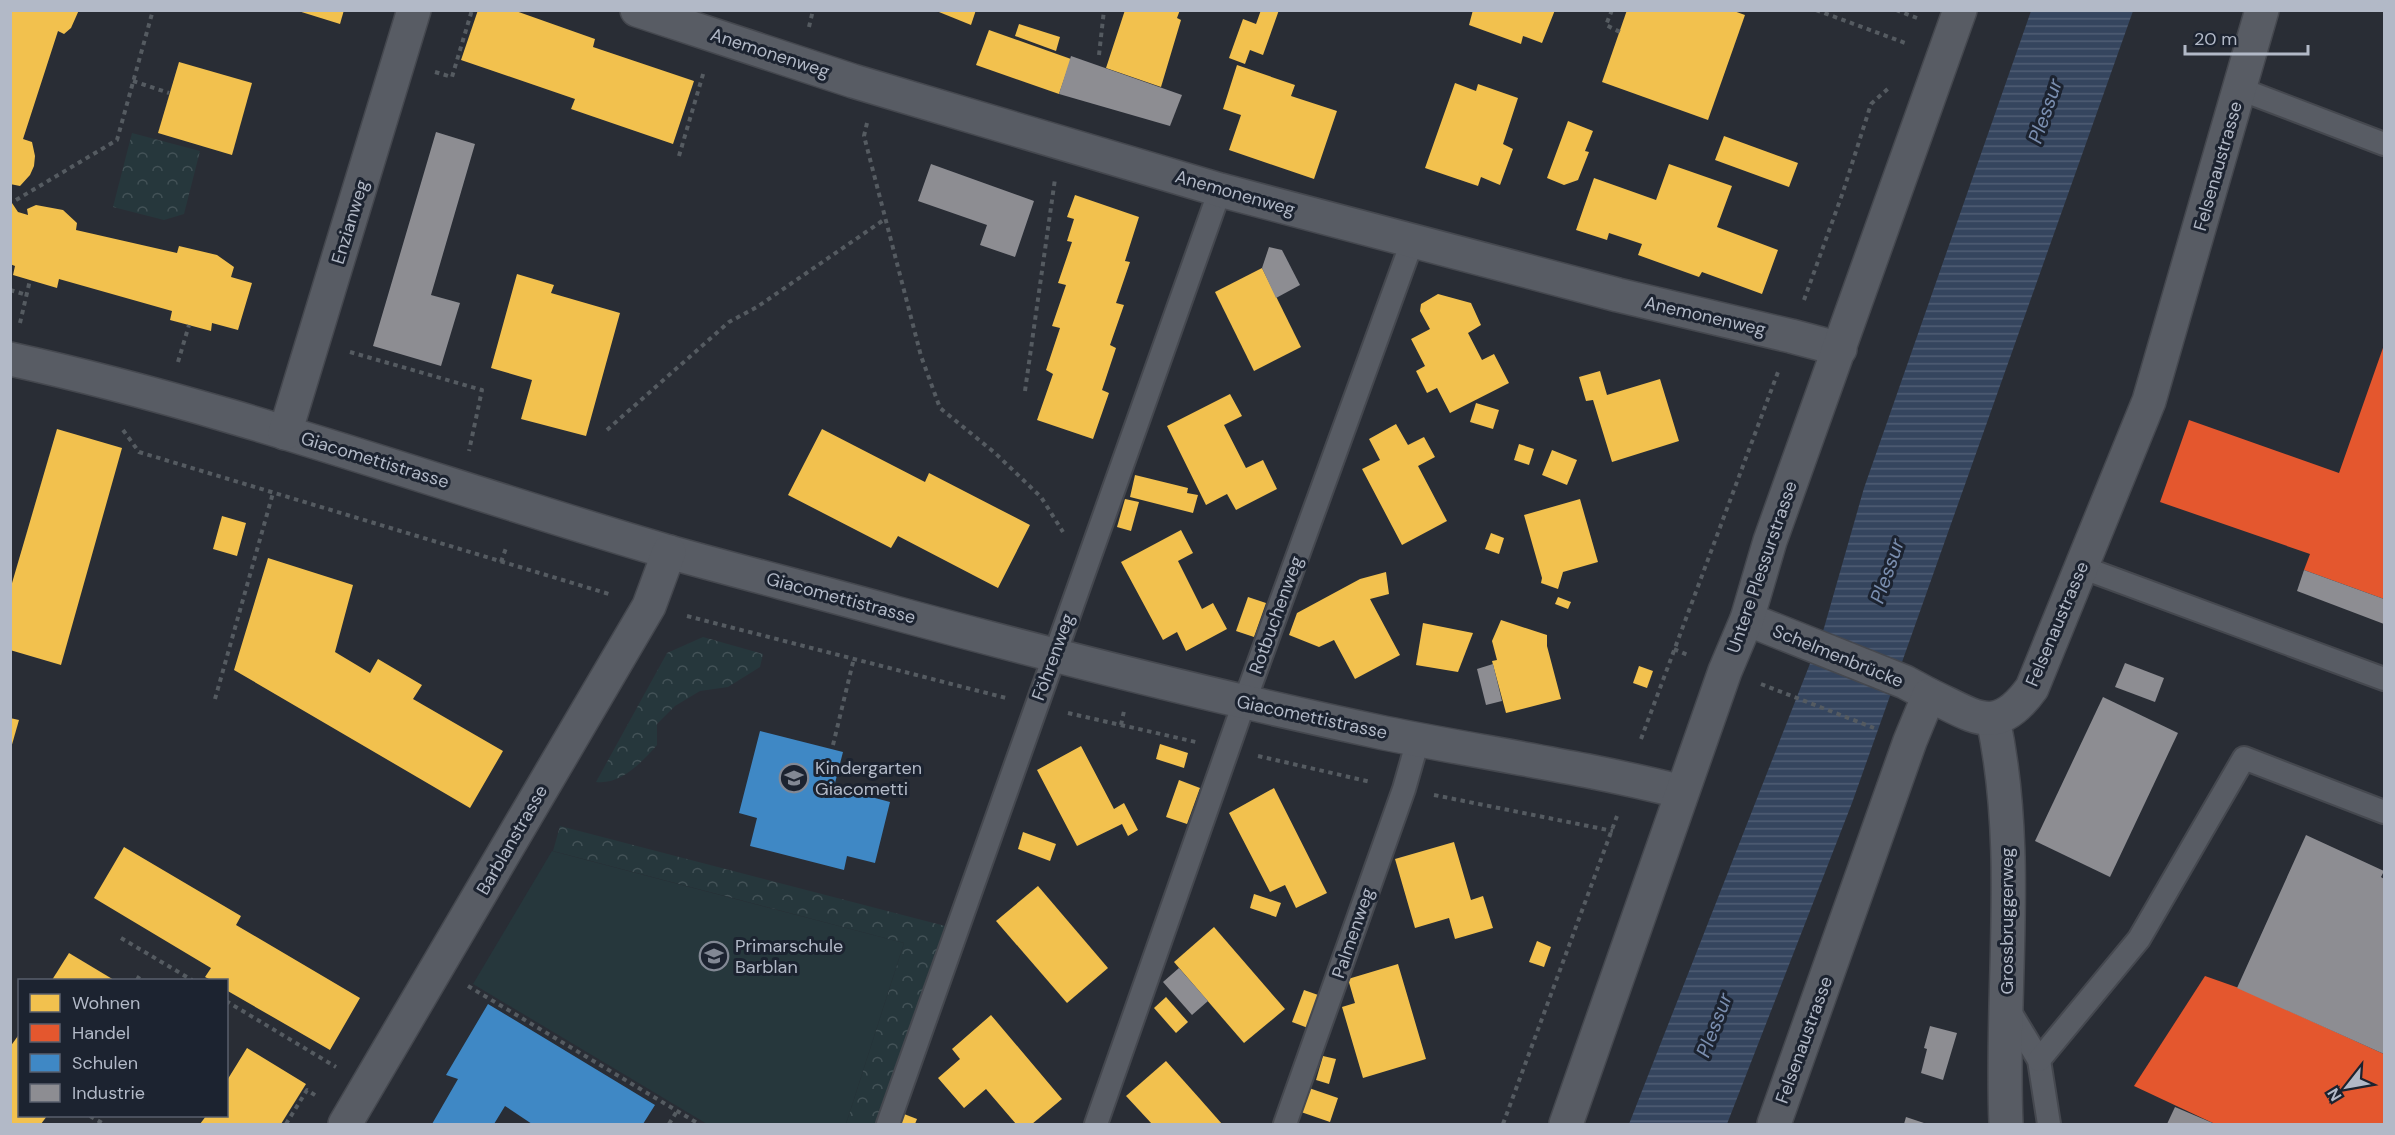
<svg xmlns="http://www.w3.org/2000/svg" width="2395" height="1135" font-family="'DM Sans',sans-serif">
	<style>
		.forest { fill: url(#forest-crowns) }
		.pitch { fill: #26373c }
		.water { fill: url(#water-rules) }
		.homes { fill: #f2c14e }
		.shops { fill: #e4572e }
		.schools { fill: #3f88c5 }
		.industry { fill: #8d8d92 }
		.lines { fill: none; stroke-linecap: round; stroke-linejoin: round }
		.lane-casing { stroke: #45484f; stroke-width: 26 }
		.street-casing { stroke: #45484f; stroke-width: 36 }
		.path { stroke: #555b61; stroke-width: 4; stroke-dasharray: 4.5 4.5; stroke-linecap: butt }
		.lane { stroke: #585c64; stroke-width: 22 }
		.street { stroke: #585c64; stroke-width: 33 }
		.labels { text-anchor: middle; stroke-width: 6; stroke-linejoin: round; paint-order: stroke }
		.street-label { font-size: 18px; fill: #b2b9c7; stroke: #1c2330 }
		.poi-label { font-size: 18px; fill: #b2b9c7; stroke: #1c2330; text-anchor: start }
		.water-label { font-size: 20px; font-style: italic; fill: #7a8eaf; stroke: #1c2330 }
	</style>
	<defs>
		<pattern id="forest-crowns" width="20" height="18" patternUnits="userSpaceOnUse" patternTransform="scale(1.5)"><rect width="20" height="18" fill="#26373c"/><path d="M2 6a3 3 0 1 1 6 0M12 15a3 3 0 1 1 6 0" fill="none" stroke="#435257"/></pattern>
		<pattern id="water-rules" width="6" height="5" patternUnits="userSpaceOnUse" patternTransform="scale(1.5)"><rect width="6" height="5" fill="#35455e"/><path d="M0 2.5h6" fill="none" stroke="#505e74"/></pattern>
	</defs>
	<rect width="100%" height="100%" fill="#292d35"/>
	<!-- forest -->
	<g class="forest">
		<polygon points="132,133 200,151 184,214 164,220 113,207"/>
		<path d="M703,637L763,654L760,667L728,687L700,691L675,706L657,724V745C642,762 621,785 596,782L667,653Z"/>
		<polygon points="560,826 949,927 877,1124 846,1124 904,943 553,851"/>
	</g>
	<!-- pitch -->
	<polygon class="pitch" points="552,851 904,943 846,1124 707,1124 473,984"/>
	<!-- water -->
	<polygon class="water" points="2031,11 2133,11 1852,803 1727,1124 1629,1124 1824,628 1864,488"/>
	<!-- homes -->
	<g class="homes">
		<polygon points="10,10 79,10 71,28 64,34 58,31 23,139 32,142 35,156 34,166 30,175 20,186 10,184"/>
		<polygon points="295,10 344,10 340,24"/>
		<polygon points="478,10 513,10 595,39 593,47 694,81 673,144 571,109 575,99 461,60"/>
		<polygon points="934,10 976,10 971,25"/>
		<polygon points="1125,10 1180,10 1177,18 1181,20 1161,87 1106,68"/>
		<polygon points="1261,10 1279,10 1263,55 1250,50 1245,64 1229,58 1243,19 1256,24"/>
		<polygon points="1473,10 1555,10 1542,43 1523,36 1521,44 1469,25"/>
		<polygon points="1627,10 1731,10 1745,15 1708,120 1602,82"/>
		<polygon points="1019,24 1060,37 1056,51 1015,36"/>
		<polygon points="989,30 1071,59 1059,94 976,65"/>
		<polygon points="179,62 252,83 232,155 158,133"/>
		<polygon points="1237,65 1295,85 1291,96 1337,111 1314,179 1229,150 1241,115 1223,109"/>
		<polygon points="1455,83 1476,91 1478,84 1518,98 1503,144 1513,149 1500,185 1481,177 1478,186 1425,168"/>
		<polygon points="1568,121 1593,131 1585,151 1589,152 1578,180 1564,185 1547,178"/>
		<polygon points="1724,136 1798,163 1789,187 1715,160"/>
		<polygon points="1669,164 1732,186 1717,227 1778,250 1762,294 1702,272 1699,277 1638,255 1642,244 1609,233 1607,240 1576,230 1594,178 1656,200"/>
		<polygon points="1075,195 1139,217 1125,261 1130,262 1116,303 1124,305 1110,345 1116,348 1102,390 1109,393 1093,439 1037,420 1053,374 1046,370 1060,328 1052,326 1066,285 1058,283 1072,242 1067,241 1074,219 1067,217"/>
		<polygon points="10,200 18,212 28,215 27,209 36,205 63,210 77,223 76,230 177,253 179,246 217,255 234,267 231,277 252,283 238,330 212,323 211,331 170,320 172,311 59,279 57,288 13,275 15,266 10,264"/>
		<polygon points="1262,268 1301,347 1254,371 1215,292"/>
		<polygon points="517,274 554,285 551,293 620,313 586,436 521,419 532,380 491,368"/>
		<polygon points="1438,294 1471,303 1481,325 1468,333 1482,360 1494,354 1509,383 1450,413 1437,388 1427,393 1416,371 1425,366 1411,339 1430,329 1420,311 1421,304"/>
		<polygon points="1600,371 1607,395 1660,379 1679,441 1612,462 1593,400 1586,401 1579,377"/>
		<polygon points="1230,394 1242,416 1224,425 1246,468 1263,460 1277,489 1236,510 1227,494 1206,505 1167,426"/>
		<polygon points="1476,403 1499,410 1493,429 1470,422"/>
		<polygon points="1396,424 1408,445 1424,437 1435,457 1418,466 1447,521 1402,545 1362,469 1380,460 1369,439"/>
		<polygon points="57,429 122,448 61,665 10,650 10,590"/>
		<polygon points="822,429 925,482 929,473 1030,525 998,588 898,536 891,548 788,495"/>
		<polygon points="1519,444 1534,449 1529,465 1514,460"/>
		<polygon points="1552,450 1577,460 1567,485 1542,475"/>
		<polygon points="1135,475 1188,488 1187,493 1198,495 1193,513 1130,497"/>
		<polygon points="1125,499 1139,502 1131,531 1117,527"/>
		<polygon points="1580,499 1598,562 1563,572 1558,589 1541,583 1542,578 1524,515"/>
		<polygon points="222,516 246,523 237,556 213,549"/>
		<polygon points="1181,530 1193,553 1178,561 1202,609 1213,603 1227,629 1186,651 1177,632 1163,640 1121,562"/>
		<polygon points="1491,533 1504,538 1499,554 1485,549"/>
		<polygon points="268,558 353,585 335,652 370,673 378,659 422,685 413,699 503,751 470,808 234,670"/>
		<polygon points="1386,572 1389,594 1370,599 1400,655 1355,679 1334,640 1319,647 1289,635 1297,613 1360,579"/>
		<polygon points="1248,597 1266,603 1254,637 1236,631"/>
		<polygon points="1558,597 1571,602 1568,609 1555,604"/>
		<polygon points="1501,620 1547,635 1547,646 1561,699 1506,713 1492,661 1497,660 1492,641"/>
		<polygon points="1423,623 1473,633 1458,672 1416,665"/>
		<polygon points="1639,666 1653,671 1647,688 1633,683"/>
		<polygon points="10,718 19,720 11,748 10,748"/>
		<polygon points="1160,744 1188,753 1184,768 1156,759"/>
		<polygon points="1081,746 1114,809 1124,803 1138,830 1128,836 1122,824 1077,846 1037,770"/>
		<polygon points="1179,780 1200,788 1187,824 1166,817"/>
		<polygon points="1274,788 1327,893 1296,908 1285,885 1270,892 1229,813"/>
		<polygon points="1023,832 1056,844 1050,861 1018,849"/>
		<polygon points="1454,842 1471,900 1483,896 1493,928 1455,939 1449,918 1415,928 1395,859"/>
		<polygon points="124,847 241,916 236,925 360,998 330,1050 226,990 226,980 211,980 205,977 211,968 94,898"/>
		<polygon points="1038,886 1108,968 1067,1003 996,921"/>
		<polygon points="1254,894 1281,903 1276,917 1250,908"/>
		<polygon points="1214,927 1285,1009 1244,1043 1174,962"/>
		<polygon points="1537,941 1551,947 1544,967 1529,962"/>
		<polygon points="69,953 114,980 52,980"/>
		<polygon points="1398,964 1426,1059 1363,1078 1342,1007 1355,1003 1348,979"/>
		<polygon points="1304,990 1321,996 1308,1028 1292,1022"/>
		<polygon points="1166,997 1188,1022 1176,1033 1154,1008"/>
		<polygon points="991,1015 1062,1099 1032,1124 1016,1124 986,1089 964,1108 938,1078 960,1059 952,1049"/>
		<polygon points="20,1033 20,1116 47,1116 41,1124 10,1124 10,1047"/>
		<polygon points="247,1048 306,1084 281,1124 200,1124 206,1116 226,1116 226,1082"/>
		<polygon points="1323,1056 1336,1059 1329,1084 1316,1080"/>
		<polygon points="1166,1061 1200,1099 1222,1124 1152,1124 1126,1096"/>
		<polygon points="1309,1088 1338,1098 1330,1122 1301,1112"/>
		<polygon points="904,1114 917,1119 915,1124 900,1124"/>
	</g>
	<!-- shops -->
	<g class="shops">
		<polygon points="2384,345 2384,599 2304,570 2310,554 2160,502 2189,420 2339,473"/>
		<polygon points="2205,976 2239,988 2384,1054 2384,1124 2215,1124 2134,1086"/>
	</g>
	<!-- schools -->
	<g class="schools">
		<polygon points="760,731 843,752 834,787 890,802 875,863 847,856 844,870 750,846 757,818 739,813"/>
		<polygon points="488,1004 655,1105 643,1124 532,1124 505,1106 494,1124 432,1124 458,1079 446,1075"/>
	</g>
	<!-- industry -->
	<g class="industry">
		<polygon points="1071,56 1182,95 1170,126 1059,94"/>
		<polygon points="436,132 475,144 431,295 460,303 441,366 373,346"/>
		<polygon points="931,164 1034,201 1015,257 980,245 987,225 918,201"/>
		<polygon points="1269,247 1282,250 1300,285 1276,298 1262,268"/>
		<polygon points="2304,570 2384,599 2384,624 2297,591"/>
		<polygon points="2125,663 2164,678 2155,702 2115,687"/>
		<polygon points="1493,664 1502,701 1486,705 1477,669"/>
		<polygon points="2103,697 2178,733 2110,877 2035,841"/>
		<polygon points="2306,835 2384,871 2381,877 2384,879 2384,1054 2237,988"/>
		<polygon points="1179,968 1208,1001 1192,1015 1163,982"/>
		<polygon points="1930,1026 1957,1033 1943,1080 1921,1073 1927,1049 1924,1048"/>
		<polygon points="2175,1107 2215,1124 2167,1124"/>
		<polygon points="1906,1117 1927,1124 1904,1124"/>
	</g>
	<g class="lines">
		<!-- lane casing -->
		<g class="lane-casing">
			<g id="lane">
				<polyline points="2240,89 2384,144"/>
				<polyline points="2081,567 2384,679"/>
				<polyline points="2007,1007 2039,1060 2049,1124"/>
				<polyline points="2039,1060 2139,939 2244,758 2384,812"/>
				<polyline points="888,1124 1220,190"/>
				<polyline points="1096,1124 1244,703 1412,242"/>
				<polyline points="1285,1124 1404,789 1418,740"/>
			</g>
		</g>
		<!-- street casing -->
		<g class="street-casing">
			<g id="street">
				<polyline points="637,10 853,81 1220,190 1618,295 1791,336 1840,349"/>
				<path d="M10,359C234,408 450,488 669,552C744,573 820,592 895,613C1057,657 1220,698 1384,733C1483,753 1584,767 1682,792"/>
				<polyline points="285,433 414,10"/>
				<polyline points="1747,619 1905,682 1929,695"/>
				<path d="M1993,719C2022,853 2000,990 2006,1124"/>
				<polyline points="345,1124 649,606 669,552"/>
				<polyline points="1566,1124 1725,671 1747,619 1770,541 1960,10"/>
				<path d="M1774,1124L1910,741L1929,695C1975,716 1996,738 2032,688L2149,401L2262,10"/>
			</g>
		</g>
		<!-- path -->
		<g class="path">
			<polyline points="1612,10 1606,25 1620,32"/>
			<polyline points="1816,10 1908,44"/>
			<polyline points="1896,10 1917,18"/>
			<polyline points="809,27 813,10"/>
			<polyline points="1099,55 1104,10"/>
			<polyline points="435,72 452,77 472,10"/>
			<polyline points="133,81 169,93"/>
			<polyline points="867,123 864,136 921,356 940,408 995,453 1041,497 1063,532"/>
			<polyline points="679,156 704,71"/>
			<polyline points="16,200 117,140 153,10"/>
			<polyline points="10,290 27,295"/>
			<polyline points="1804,300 1843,192 1871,104 1890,87"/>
			<polyline points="20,323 30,280"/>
			<polyline points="350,352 482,390 469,451"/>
			<polyline points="178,362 189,325"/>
			<polyline points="1025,391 1055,179"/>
			<polyline points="123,430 139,452 609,594"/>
			<polyline points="607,430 729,322 757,307 885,219"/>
			<polyline points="501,562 506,548"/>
			<polyline points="687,616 1006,698"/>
			<polyline points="1674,649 1690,656"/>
			<polyline points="1761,684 1874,728"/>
			<polyline points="215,699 273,493"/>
			<polyline points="1068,713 1196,742"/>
			<polyline points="1121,725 1124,711"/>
			<polyline points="1641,739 1778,372"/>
			<polyline points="833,745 854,658"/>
			<polyline points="1258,756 1371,782"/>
			<polyline points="1434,795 1613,831"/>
			<polyline points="121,938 192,980"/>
			<polyline points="137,980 140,975"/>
			<polyline points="468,986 699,1124"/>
			<polyline points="226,1001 336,1067"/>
			<polyline points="90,1116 102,1123"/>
			<polyline points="286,1124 307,1090 318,1097"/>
			<polyline points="669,1124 677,1111"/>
			<polyline points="1503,1124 1617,816"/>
		</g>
		<!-- lane -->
		<use href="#lane" class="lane"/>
		<!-- street -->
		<use href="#street" class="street"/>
	</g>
	<!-- icons -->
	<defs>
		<g id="school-ring" transform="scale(1.5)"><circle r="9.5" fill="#1c2330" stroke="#828894" stroke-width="1.5"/><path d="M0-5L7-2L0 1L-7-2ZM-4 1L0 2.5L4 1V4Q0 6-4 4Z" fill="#828894"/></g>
	</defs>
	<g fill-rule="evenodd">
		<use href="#school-ring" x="794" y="778"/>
		<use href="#school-ring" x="714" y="956"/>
	</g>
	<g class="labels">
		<!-- street labels -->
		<g class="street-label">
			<text transform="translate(770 53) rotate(18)" y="6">Anemonenweg</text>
			<text transform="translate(2218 166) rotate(-74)" y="6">Felsenaustrasse</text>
			<text transform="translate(1235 193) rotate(16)" y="6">Anemonenweg</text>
			<text transform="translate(350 222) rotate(-73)" y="6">Enzianweg</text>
			<text transform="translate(1705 316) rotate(13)" y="6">Anemonenweg</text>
			<text transform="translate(375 460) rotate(17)" y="6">Giacomettistrasse</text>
			<text transform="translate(1762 567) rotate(-71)" y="6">Untere Plessurstrasse</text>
			<text transform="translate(841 598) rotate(15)" y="6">Giacomettistrasse</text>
			<text transform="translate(1276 615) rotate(-70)" y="6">Rotbuchenweg</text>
			<text transform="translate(2057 624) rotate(-67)" y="6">Felsenaustrasse</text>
			<text transform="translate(1838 656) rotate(22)" y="6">Schelmenbrücke</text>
			<text transform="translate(1053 657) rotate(-70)" y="6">Föhrenweg</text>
			<text transform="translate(1312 717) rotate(12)" y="6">Giacomettistrasse</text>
			<text transform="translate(512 840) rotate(-60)" y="6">Barblanstrasse</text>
			<text transform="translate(2007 921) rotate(-90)" y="6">Grossbruggerweg</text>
			<text transform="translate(1353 933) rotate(-71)" y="6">Palmenweg</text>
			<text transform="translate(1804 1040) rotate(-70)" y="6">Felsenaustrasse</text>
		</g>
		<!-- poi labels -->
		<g class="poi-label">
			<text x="815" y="774">Kindergarten<tspan x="815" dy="21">Giacometti</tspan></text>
			<text x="735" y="952">Primarschule<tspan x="735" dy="21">Barblan</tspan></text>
		</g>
		<!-- water labels -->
		<g class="water-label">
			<text transform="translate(2045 111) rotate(-71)" y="7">Plessur</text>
			<text transform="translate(1887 571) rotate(-71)" y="7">Plessur</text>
			<text transform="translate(1714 1025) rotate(-69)" y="7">Plessur</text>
		</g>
	</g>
	<!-- border -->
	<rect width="2395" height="1135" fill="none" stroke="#b2b9c7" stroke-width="24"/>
	<!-- legend -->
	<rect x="18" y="979" width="210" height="138" fill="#1c2330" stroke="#585f6c" stroke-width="1.5"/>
	<rect x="30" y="994" width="30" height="18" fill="#f2c14e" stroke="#585f6c" stroke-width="1.5"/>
	<text x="72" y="1009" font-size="18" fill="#b2b9c7">Wohnen</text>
	<rect x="30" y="1024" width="30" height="18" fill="#e4572e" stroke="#585f6c" stroke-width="1.5"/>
	<text x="72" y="1039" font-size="18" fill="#b2b9c7">Handel</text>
	<rect x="30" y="1054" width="30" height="18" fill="#3f88c5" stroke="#585f6c" stroke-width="1.5"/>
	<text x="72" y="1069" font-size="18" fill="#b2b9c7">Schulen</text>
	<rect x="30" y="1084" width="30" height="18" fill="#8d8d92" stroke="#585f6c" stroke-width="1.5"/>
	<text x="72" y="1099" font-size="18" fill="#b2b9c7">Industrie</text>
	<!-- north arrow -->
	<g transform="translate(2347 1087) rotate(239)" stroke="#1c2330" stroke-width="4.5" paint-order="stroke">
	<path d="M0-4.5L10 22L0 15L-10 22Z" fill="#b2b9c7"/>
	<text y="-9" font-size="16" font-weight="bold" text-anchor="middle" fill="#b2b9c7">N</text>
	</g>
	<!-- scale -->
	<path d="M2185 45v9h123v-9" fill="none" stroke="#b2b9c7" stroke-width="3"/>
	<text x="2194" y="45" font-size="18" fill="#b2b9c7" stroke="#1c2330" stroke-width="4.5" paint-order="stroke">20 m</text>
</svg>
